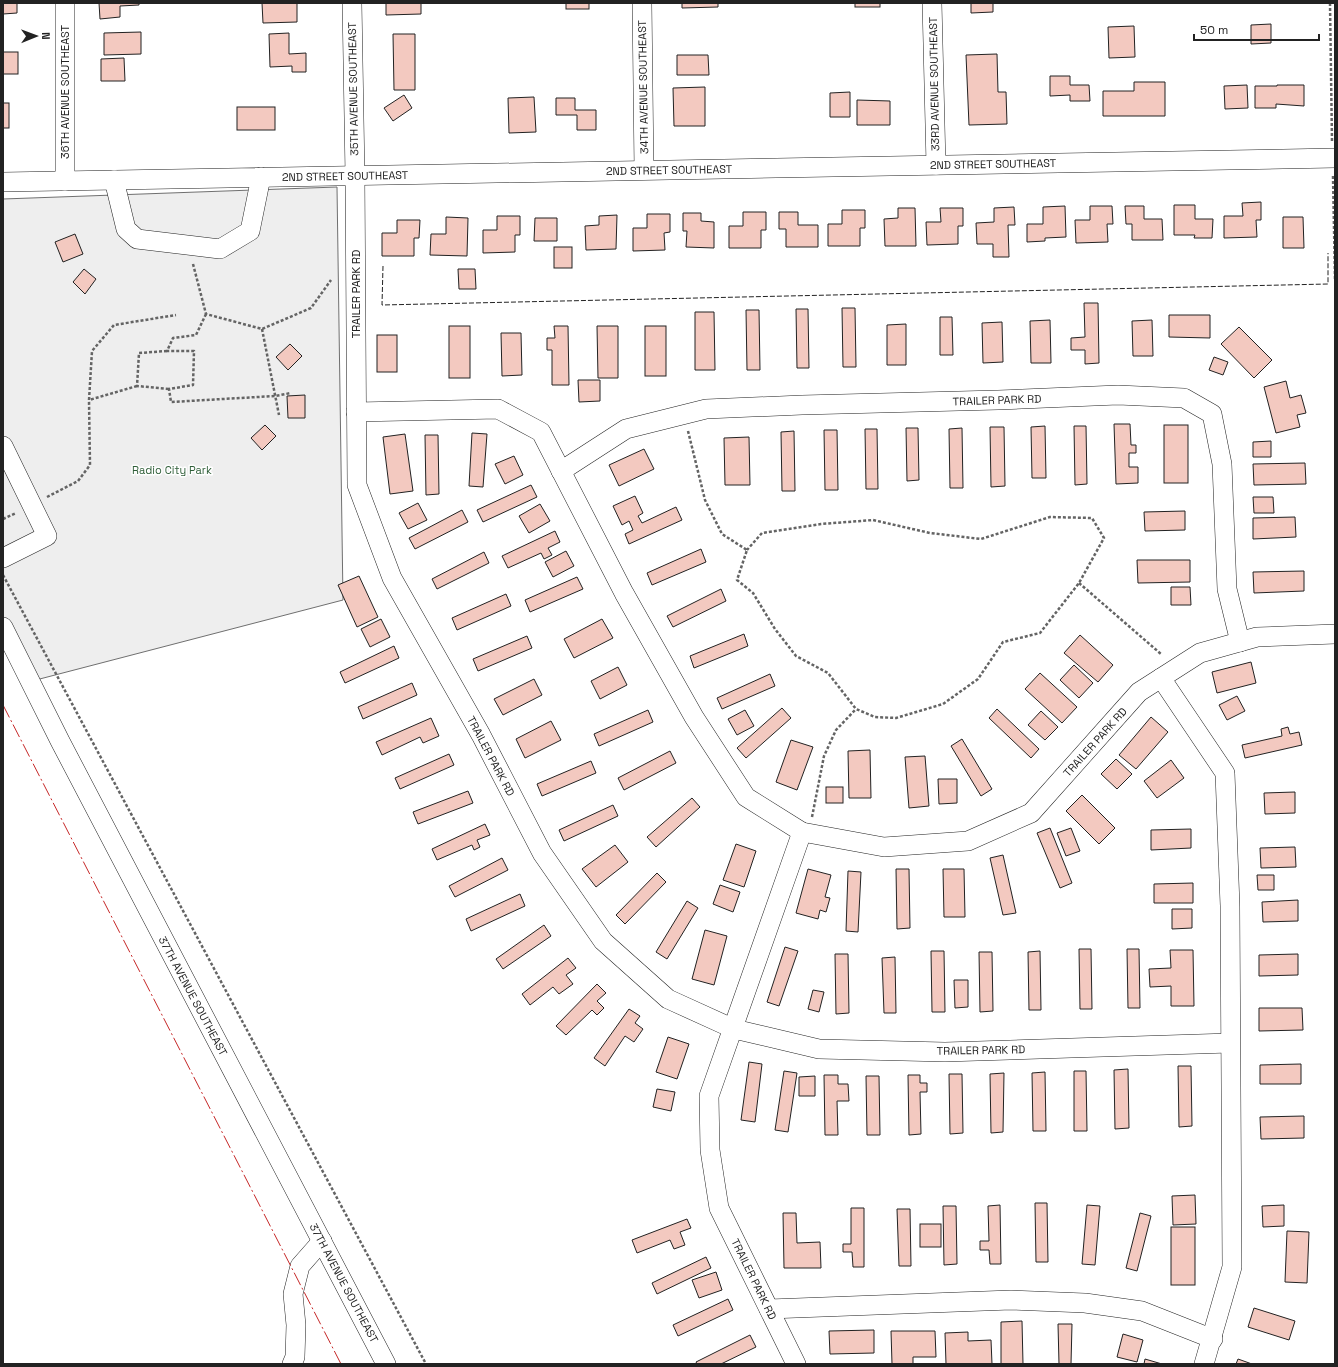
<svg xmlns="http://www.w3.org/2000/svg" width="1338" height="1367" font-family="'Space Grotesk',sans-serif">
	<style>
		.green { fill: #eee; stroke: #6f6f6f }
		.building { fill: #f3c9c0; stroke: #222 }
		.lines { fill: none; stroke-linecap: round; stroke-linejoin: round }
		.minor-casing { stroke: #222; stroke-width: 20 }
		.path { stroke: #646464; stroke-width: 2.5; stroke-dasharray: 3 2; stroke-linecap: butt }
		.minor { stroke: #fff; stroke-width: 19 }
		.fence { stroke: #222; stroke-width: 1; stroke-dasharray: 5 2; stroke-linecap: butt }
		.power { stroke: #c62828; stroke-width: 1; stroke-dasharray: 14 3 2 3; stroke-linecap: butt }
		.labels { text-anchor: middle; stroke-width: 3; stroke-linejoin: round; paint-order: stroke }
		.street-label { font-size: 11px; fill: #222; stroke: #fff }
		.park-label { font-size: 11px; fill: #2f5e38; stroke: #fff }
	</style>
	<rect width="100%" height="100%" fill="#fff"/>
	<!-- green -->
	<polygon class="green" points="337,187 343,600 32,681 3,628 3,199"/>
	<!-- building -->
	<g class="building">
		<polygon points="3,3 17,3 17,13 3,14"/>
		<polygon points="99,3 139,3 139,5 120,6 120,17 100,19"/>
		<polygon points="262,3 297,3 297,22 263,23"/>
		<polygon points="386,3 421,3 421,14 386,15"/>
		<rect x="566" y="3" width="23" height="6"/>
		<polygon points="682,3 718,3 718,7 682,8"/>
		<rect x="855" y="3" width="25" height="4"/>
		<polygon points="971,3 993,3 993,12 971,13"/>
		<polygon points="1271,24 1271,43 1251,44 1251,25"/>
		<polygon points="1134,26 1135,57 1109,58 1108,27"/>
		<polygon points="141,32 141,54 104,55 104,33"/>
		<polygon points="289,33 289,54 306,53 306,72 292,72 292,66 270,67 269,34"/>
		<polygon points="393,34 415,34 415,90 394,90"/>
		<rect x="3" y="52" width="15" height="22"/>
		<polygon points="997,54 998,92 1006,92 1007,124 969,125 966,55"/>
		<polygon points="677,55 708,55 709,75 677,75"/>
		<polygon points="124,58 125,81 101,81 101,59"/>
		<polygon points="1050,76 1070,76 1070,85 1089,85 1090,101 1070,101 1070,95 1050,96"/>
		<polygon points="1134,82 1165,82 1165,116 1103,116 1103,91 1134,91"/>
		<polygon points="1247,85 1248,108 1225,109 1224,86"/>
		<polygon points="1277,85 1304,85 1304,106 1276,104 1276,108 1255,108 1255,86 1277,86"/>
		<polygon points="705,87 705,126 674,126 673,88"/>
		<polygon points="850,92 850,117 830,117 830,93"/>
		<polygon points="404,95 412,108 393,121 384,108"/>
		<polygon points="534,97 536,132 509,133 508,98"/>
		<polygon points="556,98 575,98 575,110 596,110 596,130 577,130 577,115 556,115"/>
		<polygon points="857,100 890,101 890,125 857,125"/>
		<rect x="3" y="103" width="6" height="25"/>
		<rect x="237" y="107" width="38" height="23"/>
		<polygon points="1261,202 1261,220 1256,220 1257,237 1224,238 1224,216 1243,216 1242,203"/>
		<polygon points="1174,205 1195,205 1195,219 1213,219 1212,238 1194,238 1195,235 1174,235"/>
		<polygon points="1065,206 1066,237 1045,238 1045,241 1027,242 1027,224 1043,224 1043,207"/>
		<polygon points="1090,206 1112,206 1113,224 1107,224 1108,242 1076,243 1075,220 1090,220"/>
		<polygon points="1125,206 1144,206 1144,219 1162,219 1163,240 1132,240 1132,224 1126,224"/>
		<polygon points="1014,207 1015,225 1008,225 1009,257 993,257 993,244 977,244 976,223 994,222 994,208"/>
		<polygon points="898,208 915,208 916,246 885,246 884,219 898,218"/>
		<polygon points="940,208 963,208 963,226 958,226 958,244 927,245 926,222 941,222"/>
		<polygon points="842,210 865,210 865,228 860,228 860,246 828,246 828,224 842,224"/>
		<polygon points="743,212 766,212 766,230 761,230 761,248 729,248 729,226 743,226"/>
		<polygon points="779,212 798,212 798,225 818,225 818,247 786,247 786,229 779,229"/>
		<polygon points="683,213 701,213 701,221 714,222 714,248 686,247 687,231 683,231"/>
		<polygon points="647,214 670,214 670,232 664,233 665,250 633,251 633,228 647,228"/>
		<polygon points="617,215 616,249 586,250 585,226 599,225 599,216"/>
		<polygon points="497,216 520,216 520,235 515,235 515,252 483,253 483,230 497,230"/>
		<polygon points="446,217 468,218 467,256 430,255 431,234 446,234"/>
		<polygon points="1283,217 1303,217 1304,248 1283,248"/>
		<polygon points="535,218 557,218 557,241 534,241"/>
		<polygon points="397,220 420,220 419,238 414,238 414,256 382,256 382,233 397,233"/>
		<polygon points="75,234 83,254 63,262 55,242"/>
		<rect x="554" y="247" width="18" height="21"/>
		<polygon points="84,269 96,279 85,294 73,282"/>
		<polygon points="458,269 475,269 476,289 459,289"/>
		<polygon points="1084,303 1098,303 1099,363 1085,364 1085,350 1071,350 1071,338 1085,337"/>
		<polygon points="842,308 855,308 856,367 843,367"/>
		<polygon points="796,309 808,309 809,368 797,368"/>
		<polygon points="746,310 759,310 760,370 747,370"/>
		<polygon points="695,312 714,312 715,370 695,370"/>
		<polygon points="1169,315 1210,315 1210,338 1169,337"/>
		<polygon points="940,317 952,317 953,355 940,355"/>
		<polygon points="1050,320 1051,363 1031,363 1030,321"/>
		<polygon points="1152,320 1153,356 1133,356 1132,321"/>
		<polygon points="1002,322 1003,362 983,363 982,323"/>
		<polygon points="906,324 906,365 887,365 887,325"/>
		<rect x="449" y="326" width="21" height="52"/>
		<polygon points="554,326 568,326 569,385 552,385 552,350 547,350 547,338 555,338"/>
		<polygon points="597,326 618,326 618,378 598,378"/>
		<rect x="645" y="326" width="21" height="50"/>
		<polygon points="1239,327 1272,360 1254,378 1221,344"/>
		<polygon points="501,333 521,333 522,375 502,376"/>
		<rect x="377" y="335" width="20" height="37"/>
		<polygon points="290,344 302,356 288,370 276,357"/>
		<polygon points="1214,357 1228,362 1223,375 1209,370"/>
		<polygon points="578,380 600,380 600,401 579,402"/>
		<polygon points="1286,381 1290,398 1301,395 1306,413 1297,415 1300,427 1276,433 1264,387"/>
		<polygon points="305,395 305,418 288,418 287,396"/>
		<polygon points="1114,424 1130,424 1131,445 1136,445 1136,453 1129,453 1129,467 1138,467 1138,483 1116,484"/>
		<polygon points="265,425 276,436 262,450 251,438"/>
		<rect x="1164" y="425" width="24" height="58"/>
		<polygon points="1045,426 1046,478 1032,478 1031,427"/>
		<polygon points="1074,426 1086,426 1087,484 1075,485"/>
		<polygon points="990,427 1004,427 1005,486 991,487"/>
		<polygon points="906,428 918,428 919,480 907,481"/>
		<polygon points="962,428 963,488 950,488 949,429"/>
		<polygon points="865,429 877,429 878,489 866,489"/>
		<polygon points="824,430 837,430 838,490 825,490"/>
		<polygon points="794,431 795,491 782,491 781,432"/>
		<polygon points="472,433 487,434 483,487 469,486"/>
		<polygon points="405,434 413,491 390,494 383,437"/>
		<polygon points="425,435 438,435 439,494 426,495"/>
		<polygon points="749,437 750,485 725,485 724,438"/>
		<polygon points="1271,441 1271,457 1253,457 1253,442"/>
		<polygon points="644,449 654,469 619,486 609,465"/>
		<polygon points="514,456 523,475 505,484 495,464"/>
		<polygon points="1305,463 1306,484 1254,485 1253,464"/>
		<polygon points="531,485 537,497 483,522 477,510"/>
		<polygon points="635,496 643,513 638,516 642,523 676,507 682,520 629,544 625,534 633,530 629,521 622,525 613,506"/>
		<polygon points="1253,497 1273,497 1274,513 1254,513"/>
		<polygon points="418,503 427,520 408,529 399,513"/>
		<polygon points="540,504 550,521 529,533 519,516"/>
		<polygon points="462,510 468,522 415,549 409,538"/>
		<polygon points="1185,511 1185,530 1145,531 1144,512"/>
		<polygon points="1295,517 1296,537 1253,539 1253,518"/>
		<polygon points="555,531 560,542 548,548 552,555 544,559 541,553 508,568 502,556"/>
		<polygon points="701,549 706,562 652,585 647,573"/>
		<polygon points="566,551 574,566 553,577 545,562"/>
		<polygon points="484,552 489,563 437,589 432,579"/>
		<polygon points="1137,560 1190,560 1190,582 1138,583"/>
		<polygon points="1304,571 1304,591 1254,593 1253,572"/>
		<polygon points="359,576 378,617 357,627 338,585"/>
		<polygon points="577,577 583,589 530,612 525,600"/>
		<polygon points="1171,587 1190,587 1191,605 1171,605"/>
		<polygon points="721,589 726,601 673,627 667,616"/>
		<polygon points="506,594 511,606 457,630 452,618"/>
		<polygon points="381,619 390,637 370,647 361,629"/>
		<polygon points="602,619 613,638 574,658 564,639"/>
		<polygon points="744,634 748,646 694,668 690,656"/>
		<polygon points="1080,635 1113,665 1098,682 1064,653"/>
		<polygon points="527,636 532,648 478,671 473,659"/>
		<polygon points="394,646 399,658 345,683 340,672"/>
		<polygon points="1251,662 1256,683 1217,693 1212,672"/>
		<polygon points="1074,665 1093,683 1079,698 1060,680"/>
		<polygon points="618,667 627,685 600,699 591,681"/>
		<polygon points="1040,673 1077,707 1062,723 1025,689"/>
		<polygon points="770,674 775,686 722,709 717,698"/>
		<polygon points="534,679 542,695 503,715 494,699"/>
		<polygon points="412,683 417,695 363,719 358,707"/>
		<polygon points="1237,696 1245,711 1227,720 1219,705"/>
		<polygon points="782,708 791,718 746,758 737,748"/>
		<polygon points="997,709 1039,749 1031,758 989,718"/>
		<polygon points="648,710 653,722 599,746 594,734"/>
		<polygon points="745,710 754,726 737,735 728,719"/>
		<polygon points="1041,711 1058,727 1045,740 1028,725"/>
		<polygon points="1151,717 1168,732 1136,769 1119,755"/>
		<polygon points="431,718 439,736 423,743 420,737 382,755 376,742"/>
		<polygon points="551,721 561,740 525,758 516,739"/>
		<polygon points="1288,727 1290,734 1299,732 1302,745 1245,758 1242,745 1282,736 1281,729"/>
		<polygon points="962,739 992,789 981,796 951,746"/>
		<polygon points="791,740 813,747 797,790 776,782"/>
		<polygon points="870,750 871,798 849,798 848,751"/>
		<polygon points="670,751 676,763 624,790 618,778"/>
		<polygon points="449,754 454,765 400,789 395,778"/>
		<polygon points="925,756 929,806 909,808 905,757"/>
		<polygon points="1116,759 1132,774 1117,789 1101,774"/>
		<polygon points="1171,760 1184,778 1157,798 1144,781"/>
		<polygon points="591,761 596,773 542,796 537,784"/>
		<polygon points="938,779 957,779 957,803 939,804"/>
		<rect x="826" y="787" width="17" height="16"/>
		<polygon points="468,791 473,803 418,824 413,812"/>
		<polygon points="1295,792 1295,813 1265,814 1264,793"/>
		<polygon points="1082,795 1115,828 1099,844 1066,811"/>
		<polygon points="692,798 700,807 656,847 647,837"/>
		<polygon points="613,805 618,816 564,841 559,830"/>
		<polygon points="485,824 490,835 477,840 480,847 474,850 472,845 437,860 432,849"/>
		<polygon points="1050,828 1072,883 1060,888 1037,833"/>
		<polygon points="1071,828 1080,851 1066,856 1057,833"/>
		<polygon points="1191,829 1191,848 1151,850 1151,830"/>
		<polygon points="736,844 756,851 744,887 723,880"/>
		<polygon points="615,845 628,862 596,887 582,869"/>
		<polygon points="1295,847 1296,867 1261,868 1260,848"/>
		<polygon points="1003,855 1016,913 1003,915 990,858"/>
		<polygon points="502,858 508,870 455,897 449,886"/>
		<polygon points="808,869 831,875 825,897 830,898 826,912 820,910 818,919 796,913"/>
		<polygon points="896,869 909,869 910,928 897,929"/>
		<polygon points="943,869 964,869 965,917 944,917"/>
		<polygon points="848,871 861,872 858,932 846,931"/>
		<polygon points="657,873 666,882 625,924 616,915"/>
		<polygon points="1257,875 1274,875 1274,890 1258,890"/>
		<polygon points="1193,883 1193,903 1154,903 1154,884"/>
		<polygon points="720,885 740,892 733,912 713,904"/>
		<polygon points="520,894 525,906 471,931 466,919"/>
		<polygon points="1298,900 1298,921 1263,922 1262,902"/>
		<polygon points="687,901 698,908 667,959 656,952"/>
		<polygon points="1172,909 1192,909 1192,928 1172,929"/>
		<polygon points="544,925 551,936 503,969 496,959"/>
		<polygon points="705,930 727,936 714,985 692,979"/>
		<polygon points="785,947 798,951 779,1006 767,1002"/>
		<polygon points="1079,949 1091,949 1092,1009 1080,1009"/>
		<polygon points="1127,949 1139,949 1140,1008 1128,1008"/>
		<polygon points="1170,950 1193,950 1194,1006 1171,1006 1171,986 1150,987 1149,969 1171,968"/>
		<polygon points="931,951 944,951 945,1012 932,1012"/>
		<polygon points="1040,951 1041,1010 1029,1010 1028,952"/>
		<polygon points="979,952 992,952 993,1011 980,1012"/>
		<polygon points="835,954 848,954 849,1013 836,1014"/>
		<polygon points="1298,954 1298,975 1259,976 1259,955"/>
		<polygon points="895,957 896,1013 884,1013 882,958"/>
		<polygon points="568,958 576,968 566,975 573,984 559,994 553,987 530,1005 522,994"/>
		<polygon points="954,980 968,980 968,1007 955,1008"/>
		<polygon points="597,984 606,993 597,1001 604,1008 597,1015 592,1010 566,1035 556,1026"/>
		<polygon points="813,990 824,992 819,1012 808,1009"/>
		<polygon points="1259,1008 1302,1008 1303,1030 1259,1031"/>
		<polygon points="629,1009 640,1016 635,1023 643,1029 634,1042 625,1036 605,1066 594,1058"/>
		<polygon points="668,1037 689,1044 677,1079 656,1072"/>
		<polygon points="749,1062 762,1064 755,1122 741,1120"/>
		<polygon points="1301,1064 1301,1084 1260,1084 1260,1065"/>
		<polygon points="1178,1066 1191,1066 1192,1126 1179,1127"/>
		<polygon points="1128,1069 1129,1128 1115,1129 1114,1070"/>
		<polygon points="784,1071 797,1073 788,1132 775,1130"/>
		<polygon points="1074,1071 1086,1071 1087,1131 1074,1131"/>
		<polygon points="1045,1072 1046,1131 1033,1131 1032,1073"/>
		<polygon points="1004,1073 1003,1132 991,1133 990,1074"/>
		<polygon points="949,1074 962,1074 963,1133 950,1134"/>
		<polygon points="824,1075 838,1075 838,1084 848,1084 849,1101 837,1101 838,1135 825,1135"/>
		<polygon points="908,1075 920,1075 920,1083 927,1083 927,1092 920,1092 921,1134 909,1135"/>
		<polygon points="815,1076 815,1096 799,1096 799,1077"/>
		<polygon points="866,1076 879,1076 880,1135 867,1135"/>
		<polygon points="657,1089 675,1092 671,1111 653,1107"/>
		<polygon points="1304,1116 1304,1138 1261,1139 1260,1117"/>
		<polygon points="1195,1195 1196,1224 1173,1225 1172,1196"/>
		<polygon points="1035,1203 1047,1203 1048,1262 1036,1262"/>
		<polygon points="1000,1205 1001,1264 990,1264 989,1250 980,1250 980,1241 989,1241 988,1206"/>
		<polygon points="1087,1205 1100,1206 1095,1265 1082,1264"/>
		<polygon points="1284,1205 1284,1226 1263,1227 1262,1206"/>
		<polygon points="943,1206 956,1206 957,1264 944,1265"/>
		<polygon points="851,1208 864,1208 864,1267 853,1267 852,1252 843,1252 843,1244 851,1244"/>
		<polygon points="897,1209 910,1209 911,1266 899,1266"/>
		<polygon points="783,1213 796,1213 797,1243 820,1242 821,1268 784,1268"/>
		<polygon points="1140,1213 1151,1216 1137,1271 1126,1268"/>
		<polygon points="687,1219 691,1228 680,1232 685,1245 674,1249 670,1240 637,1253 632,1240"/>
		<rect x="920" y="1224" width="21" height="23"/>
		<rect x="1171" y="1227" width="24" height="58"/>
		<polygon points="1287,1231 1309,1232 1307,1283 1285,1282"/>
		<polygon points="706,1257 711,1268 657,1294 652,1283"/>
		<polygon points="716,1272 722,1290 699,1298 692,1280"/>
		<polygon points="728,1299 733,1310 678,1336 673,1325"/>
		<polygon points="1254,1308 1295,1321 1289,1340 1248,1327"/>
		<polygon points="1022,1321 1023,1364 1001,1364 1001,1322"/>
		<polygon points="1058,1324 1072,1324 1071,1364 1059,1364"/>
		<polygon points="874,1330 874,1353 830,1354 829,1331"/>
		<polygon points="891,1331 935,1331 936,1357 913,1357 913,1364 892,1364"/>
		<polygon points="968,1332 968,1341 991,1340 992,1364 946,1364 945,1333"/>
		<polygon points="1123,1334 1143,1340 1137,1362 1117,1357"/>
		<polygon points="750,1335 756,1347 721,1364 697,1364 696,1362"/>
		<polygon points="1145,1359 1162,1364 1144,1364"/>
		<polygon points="1238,1359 1252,1364 1236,1364"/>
	</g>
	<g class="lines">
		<!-- minor casing -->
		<g class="minor-casing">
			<g id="minor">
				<polyline points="65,3 65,181"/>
				<polyline points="352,3 355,175 357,485 392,578 481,735 542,853 603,941 668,999 734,1029 819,1049 945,1052 1230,1043"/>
				<polyline points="642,3 644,170"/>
				<polyline points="932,3 936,165"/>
				<polyline points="114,180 126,229 137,239 220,249 250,231 261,177"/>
				<polyline points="3,182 1335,158"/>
				<polyline points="356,412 498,409 541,432 624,593 694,717 746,797 802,832 884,847 968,841 1031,813 1139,692 1200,653 1257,637 1335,634"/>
				<polyline points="3,446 47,536 3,558"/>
				<polyline points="561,471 626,429 706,409 802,405 998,400 1118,395 1184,398 1212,414 1222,464 1227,589 1240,642"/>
				<polyline points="3,627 60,741 386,1364"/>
				<polyline points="1161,678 1225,773 1230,906 1232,1267 1204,1364"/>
				<polyline points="769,1309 1011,1300 1085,1303 1142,1311 1213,1339"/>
				<polyline points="292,1364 295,1357 296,1325 293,1294 300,1266 322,1241"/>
				<polyline points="796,1364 719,1208 710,1150 709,1096 802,832"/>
			</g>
		</g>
		<!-- path -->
		<g class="path">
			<polyline points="1330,3 1332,141"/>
			<polyline points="1333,176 1335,279"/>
			<polyline points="193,264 206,314 262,329 311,308 331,280"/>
			<polyline points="206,314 196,335 173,338 167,351 194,351 193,385 169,389 171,402 275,396 291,393"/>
			<polyline points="262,329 279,415"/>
			<polyline points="167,351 139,353 137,386 169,389"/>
			<polyline points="137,386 89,400 92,351 114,325 176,315"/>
			<polyline points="688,431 705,500 722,534 747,550 737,580 753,593 775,629 796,656 828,673 856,709 875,717 896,718 943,704 978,679 1003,642 1040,633 1079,583 1104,538 1092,518 1050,517 981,539 930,533 873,520 821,524 762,533 747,550"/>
			<polyline points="47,497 78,481 90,465 89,400"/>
			<polyline points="3,519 16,513"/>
			<polyline points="3,575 426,1364"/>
			<polyline points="1079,583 1161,654"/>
			<polyline points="812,817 824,756 836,730 856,709"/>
		</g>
		<!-- minor -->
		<use href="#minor" class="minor"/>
		<!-- fence -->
		<polyline class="fence" points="383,266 382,305 1328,284 1328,253"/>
		<!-- power -->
		<polyline class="power" points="3,705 341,1364"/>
	</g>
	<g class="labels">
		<!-- street labels -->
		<g class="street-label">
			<text transform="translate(934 84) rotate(-91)" y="4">33RD AVENUE SOUTHEAST</text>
			<text transform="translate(643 87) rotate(-91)" y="4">34TH AVENUE SOUTHEAST</text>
			<text transform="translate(353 89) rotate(-91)" y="4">35TH AVENUE SOUTHEAST</text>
			<text transform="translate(65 92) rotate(-90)" y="4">36TH AVENUE SOUTHEAST</text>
			<text transform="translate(993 164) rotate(-1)" y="4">2ND STREET SOUTHEAST</text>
			<text transform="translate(669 170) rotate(-1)" y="4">2ND STREET SOUTHEAST</text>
			<text transform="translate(345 176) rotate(-1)" y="4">2ND STREET SOUTHEAST</text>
			<text transform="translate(356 294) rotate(-90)" y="4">TRAILER PARK RD</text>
			<text transform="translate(997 400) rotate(-2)" y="4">TRAILER PARK RD</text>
			<text transform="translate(1095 742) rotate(-48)" y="4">TRAILER PARK RD</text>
			<text transform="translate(491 756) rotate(62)" y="4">TRAILER PARK RD</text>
			<text transform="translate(193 996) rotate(62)" y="4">37TH AVENUE SOUTHEAST</text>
			<text transform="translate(981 1050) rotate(-1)" y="4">TRAILER PARK RD</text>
			<text transform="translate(754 1279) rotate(64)" y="4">TRAILER PARK RD</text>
			<text transform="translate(344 1283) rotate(62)" y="4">37TH AVENUE SOUTHEAST</text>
		</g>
		<!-- park labels -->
		<g class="park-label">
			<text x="172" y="474">Radio City Park</text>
		</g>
	</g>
	<!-- border -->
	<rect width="1338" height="1367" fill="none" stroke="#222222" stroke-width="8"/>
	<!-- north arrow -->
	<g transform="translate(36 36) rotate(89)" stroke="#ffffff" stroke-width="3" paint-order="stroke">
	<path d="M0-3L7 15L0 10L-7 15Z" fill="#222222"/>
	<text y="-6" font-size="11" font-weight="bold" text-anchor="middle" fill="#222222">N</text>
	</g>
	<!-- scale -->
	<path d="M1194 34v6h125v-6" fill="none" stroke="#222222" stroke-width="2"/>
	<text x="1200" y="34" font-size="12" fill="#222222" stroke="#ffffff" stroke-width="3" paint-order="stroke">50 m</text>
</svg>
